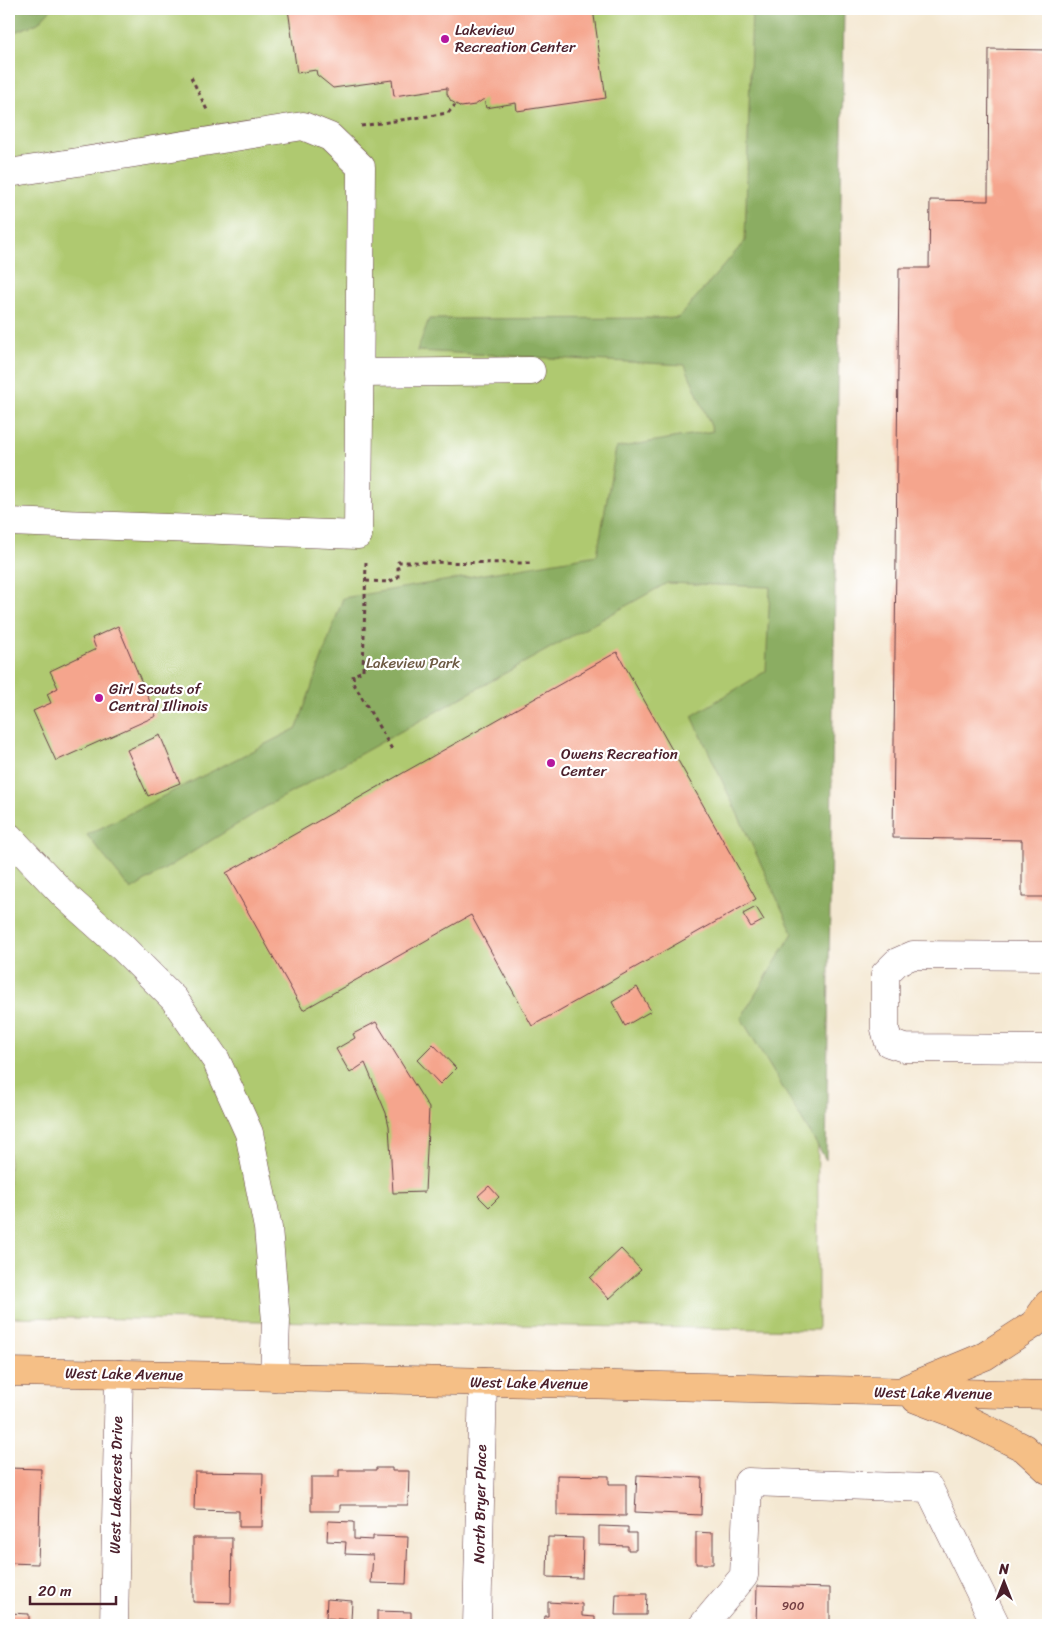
<svg xmlns="http://www.w3.org/2000/svg" width="1057" height="1634" font-family="Sriracha,sans-serif">
	<style>
		.green { fill: #afc96f; stroke: #7c744d }
		.forest { fill: #8bad62; stroke: #6a6646 }
		.building { fill: #f5a58d }
		.lines { fill: none; stroke-linecap: round; stroke-linejoin: round }
		.minor-casing { stroke: #643d44; stroke-width: 29 }
		.major-casing { stroke: #643d44; stroke-width: 29 }
		.path { stroke: #643d44; stroke-width: 3; stroke-dasharray: 4 4; stroke-linecap: butt }
		.minor { stroke: #fff; stroke-width: 28 }
		.major { stroke: #f5bf86; stroke-width: 28 }
		.poi-dot { fill: #b5179e; stroke: #fff; stroke-width: 2 }
		.labels { text-anchor: middle; stroke-width: 4.5; stroke-linejoin: round; paint-order: stroke }
		.number-label { font-size: 12px; fill: #754044 }
		.poi-label { font-size: 15px; fill: #4a1f2b; stroke: #fff; text-anchor: start }
		.park-label { font-size: 15px; fill: #6d5a43; stroke: #fff }
		.street-label { font-size: 15px; fill: #4a1f2b; stroke: #fff }
	</style>
	<rect width="100%" height="100%" fill="#fff"/>
	<filter id="ink" filterUnits="userSpaceOnUse"><feTurbulence type="fractalNoise" baseFrequency=".02" numOctaves="2"/><feDisplacementMap in="SourceGraphic" scale="10" xChannelSelector="R" yChannelSelector="G"/><feConvolveMatrix kernelMatrix="1 2 1 2 8 2 1 2 1" color-interpolation-filters="sRGB"/></filter>
	<filter id="wash" filterUnits="userSpaceOnUse"><feTurbulence type="fractalNoise" baseFrequency=".0096" numOctaves="4" result="noise"/><feDisplacementMap in="SourceGraphic" scale="20" xChannelSelector="R" yChannelSelector="G"/><feGaussianBlur stdDeviation="1.12" result="paint"/><feColorMatrix in="noise" values="0 0 0 0 0 0 0 0 0 0 0 0 0 0 0 0 0 1.4 0 .05"/><feComposite in="paint" operator="in"/></filter>
	<g filter="url(#wash)">
		<rect width="100%" height="100%" fill="#f4e8d2"/>
		<!-- green -->
		<polygon class="green" points="9,9 816,9 818,1330 9,1317"/>
		<!-- forest -->
		<g class="forest">
			<polygon points="9,9 51,9 38,23 9,34"/>
			<polygon points="752,9 844,9 826,1160 741,1018 793,933 692,716 766,671 770,587 667,583 267,806 131,890 87,835 297,728 343,598 597,555 616,448 713,431 685,365 417,351 429,319 678,318 745,241"/>
		</g>
		<g id="blocks">
			<!-- building -->
			<g class="building">
				<polygon points="288,9 593,9 606,98 517,111 516,103 486,108 484,99 475,105 461,107 451,101 447,94 447,88 394,96 392,80 333,88 317,75 316,70 297,73"/>
				<polygon points="989,49 1048,50 1048,897 1022,897 1022,840 893,838 899,268 929,268 930,200 988,201"/>
				<polygon points="118,626 156,716 56,761 33,711 51,703 47,694 58,688 50,671 96,649 92,638"/>
				<polygon points="617,652 756,899 532,1026 471,915 303,1010 226,873"/>
				<polygon points="160,735 180,783 148,796 127,750"/>
				<polygon points="756,907 764,920 751,927 743,914"/>
				<polygon points="637,987 651,1011 625,1026 612,1002"/>
				<polygon points="376,1022 429,1108 425,1192 393,1193 389,1126 386,1113 365,1063 350,1073 336,1049 355,1038 353,1034"/>
				<polygon points="433,1044 456,1068 440,1084 417,1060"/>
				<polygon points="489,1186 499,1197 489,1207 478,1196"/>
				<polygon points="621,1249 641,1270 609,1299 590,1278"/>
				<polygon points="9,1468 41,1469 38,1564 9,1563"/>
				<polygon points="376,1468 392,1468 392,1471 409,1471 408,1505 340,1505 340,1511 311,1511 311,1477 339,1477 339,1470 376,1470"/>
				<polygon points="195,1472 263,1473 262,1527 239,1527 239,1511 194,1510"/>
				<polygon points="557,1475 609,1476 609,1484 626,1484 626,1516 557,1515"/>
				<polygon points="637,1475 702,1478 701,1515 635,1512"/>
				<polygon points="328,1521 354,1522 354,1539 373,1540 373,1536 408,1537 406,1584 371,1583 373,1555 345,1554 346,1542 327,1541"/>
				<polygon points="599,1526 628,1527 628,1533 636,1533 636,1550 628,1550 628,1546 599,1545"/>
				<polygon points="696,1532 713,1533 713,1564 696,1564"/>
				<polygon points="548,1537 583,1538 582,1578 547,1577"/>
				<polygon points="193,1538 232,1538 231,1603 193,1602"/>
				<polygon points="757,1586 830,1588 830,1625 756,1625"/>
				<polygon points="616,1594 647,1594 646,1615 615,1615"/>
				<polygon points="327,1599 352,1601 351,1620 326,1618"/>
				<polygon points="548,1602 582,1604 582,1616 595,1617 595,1625 544,1625 545,1616 548,1616"/>
				<polygon points="377,1611 411,1612 411,1625 377,1625"/>
				<polygon points="9,1613 29,1614 29,1625 9,1625"/>
			</g>
		</g>
	</g>
	<g filter="url(#ink)">
		<use href="#blocks" fill-opacity="0" stroke="#643d44" stroke-width="1"/>
		<g class="lines">
			<!-- minor casing -->
			<g class="minor-casing">
				<g id="minor">
					<polyline points="9,173 303,126 330,137 361,167 358,535 9,522"/>
					<polyline points="359,373 531,371"/>
					<polyline points="9,837 65,896 123,948 174,999 216,1060 249,1133 268,1228 276,1321 274,1377"/>
					<polyline points="1048,956 913,955 897,962 885,974 885,1029 889,1043 904,1048 1048,1049"/>
					<polyline points="114,1625 119,1374"/>
					<polyline points="477,1625 483,1382"/>
					<polyline points="703,1625 744,1576 748,1482 929,1488 996,1625"/>
				</g>
			</g>
			<!-- major casing -->
			<g class="major-casing">
				<g id="major">
					<polyline points="9,1372 240,1376 1048,1395"/>
					<polyline points="908,1388 985,1356 1034,1324 1048,1304"/>
					<polyline points="916,1399 958,1415 1024,1448 1048,1470"/>
				</g>
			</g>
			<!-- path -->
			<g class="path">
				<polyline points="191,77 208,112"/>
				<polyline points="361,126 448,113 455,105"/>
				<polyline points="366,562 363,671 353,675 354,684 393,751"/>
				<polyline points="366,581 389,582 398,577 398,562 532,563"/>
			</g>
			<!-- minor -->
			<use href="#minor" class="minor"/>
			<!-- major -->
			<use href="#major" class="major"/>
		</g>
	</g>
	<!-- markers -->
	<g class="poi-dot">
		<circle cx="445" cy="39" r="5"/>
		<circle cx="99" cy="698" r="5"/>
		<circle cx="551" cy="763" r="5"/>
	</g>
	<g class="labels">
		<!-- number labels -->
		<g class="number-label">
			<text x="793" y="1610">900</text>
		</g>
		<!-- poi labels -->
		<g class="poi-label">
			<text x="455" y="35">Lakeview<tspan x="455" dy="17">Recreation Center</tspan></text>
			<text x="109" y="694">Girl Scouts of<tspan x="109" dy="17">Central Illinois</tspan></text>
			<text x="561" y="759">Owens Recreation<tspan x="561" dy="17">Center</tspan></text>
		</g>
		<!-- park labels -->
		<g class="park-label">
			<text x="413" y="668">Lakeview Park</text>
		</g>
		<!-- street labels -->
		<g class="street-label">
			<text transform="translate(124 1374) rotate(1)" y="5">West Lake Avenue</text>
			<text transform="translate(529 1383) rotate(1)" y="5">West Lake Avenue</text>
			<text transform="translate(933 1393) rotate(1)" y="5">West Lake Avenue</text>
			<text transform="translate(116 1485) rotate(-89)" y="5">West Lakecrest Drive</text>
			<text transform="translate(480 1504) rotate(-89)" y="5">North Bryer Place</text>
		</g>
	</g>
	<!-- margin -->
	<rect width="1057" height="1634" fill="none" stroke="#fff" stroke-width="30"/>
	<!-- north arrow -->
	<g transform="translate(1004 1582)" stroke="#ffffff" stroke-width="4" paint-order="stroke">
	<path d="M0-4L9 19L0 12L-9 19Z" fill="#4a1f2b"/>
	<text y="-8" font-size="14" font-weight="bold" text-anchor="middle" fill="#4a1f2b">N</text>
	</g>
	<!-- scale -->
	<path d="M30 1596v8h86v-8" fill="none" stroke="#4a1f2b" stroke-width="2.5"/>
	<text x="38" y="1596" font-size="15" fill="#4a1f2b" stroke="#ffffff" stroke-width="4" paint-order="stroke">20 m</text>
</svg>
